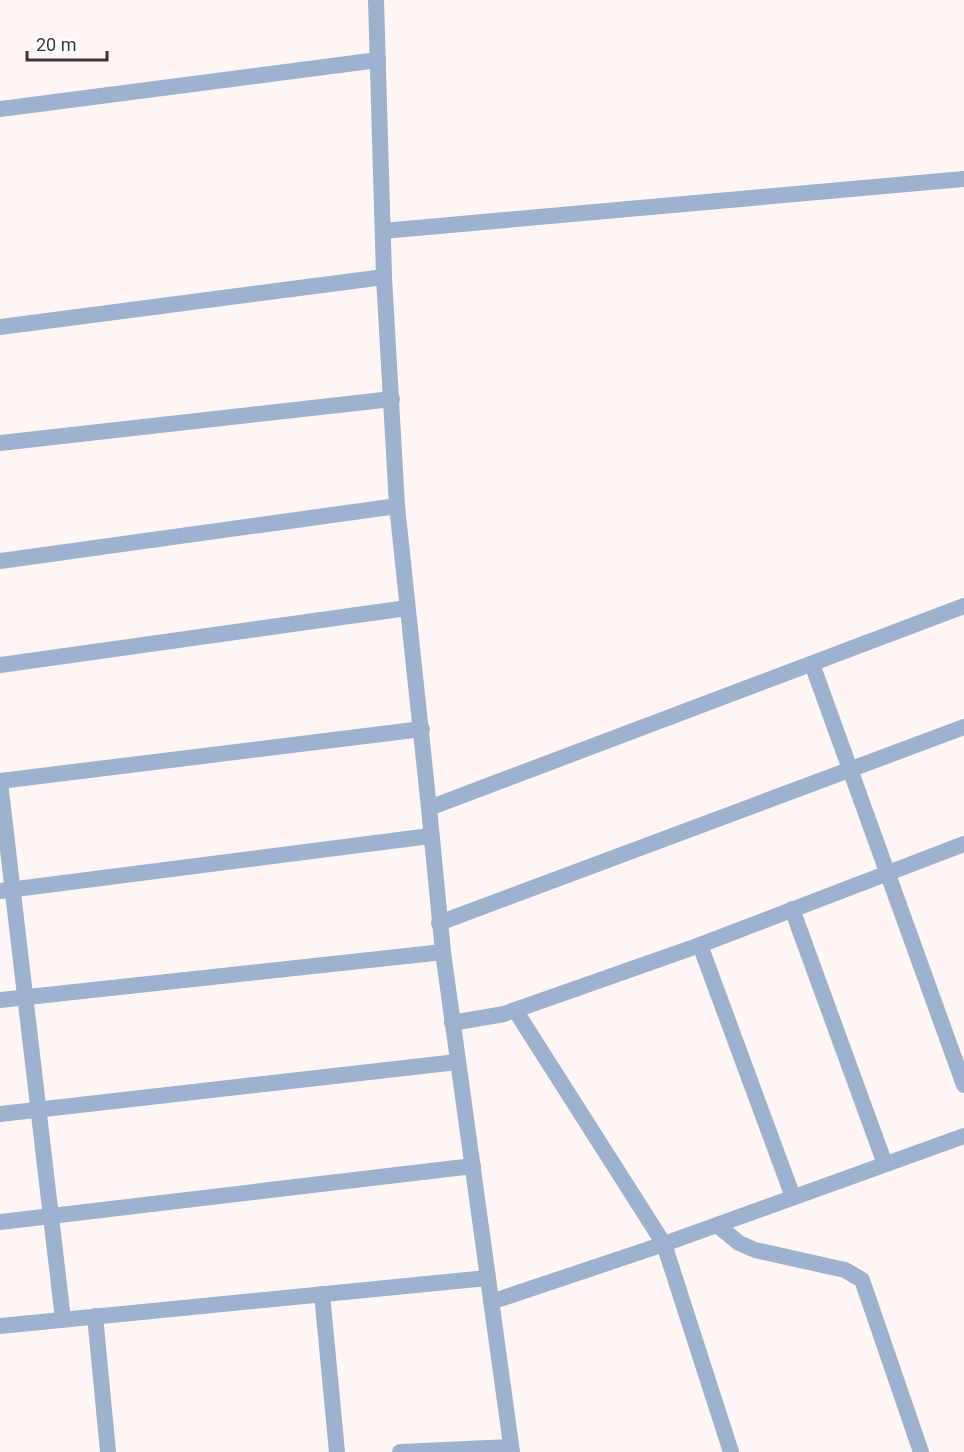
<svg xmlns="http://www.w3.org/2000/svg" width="964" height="1452" font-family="Roboto,sans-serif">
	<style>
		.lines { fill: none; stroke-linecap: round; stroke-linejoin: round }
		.minor { stroke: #9db2ce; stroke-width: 16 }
		.tertiary { stroke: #9db2ce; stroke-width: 16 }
	</style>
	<rect width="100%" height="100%" fill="#fff5f5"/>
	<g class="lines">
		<!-- minor -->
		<g class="minor">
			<polyline points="376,0 384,277 397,506 429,808 964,606"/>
			<polyline points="0,109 378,60"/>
			<polyline points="383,231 964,179"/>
			<polyline points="0,327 384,277"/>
			<polyline points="0,443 392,399"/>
			<polyline points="0,561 397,506"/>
			<polyline points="812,664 964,1085"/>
			<polyline points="0,665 407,608"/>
			<polyline points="0,781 422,729"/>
			<polyline points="0,782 63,1319"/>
			<polyline points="0,891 430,836"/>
			<polyline points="792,909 885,1164"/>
			<polyline points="439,923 964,727"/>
			<polyline points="700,945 793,1197"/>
			<polyline points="0,1000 443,952"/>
			<polyline points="515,1010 664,1244 731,1452"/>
			<polyline points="452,1023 504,1014 700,945 964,844"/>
			<polyline points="0,1114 457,1062"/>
			<polyline points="0,1222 473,1166"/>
			<polyline points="717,1225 739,1243 755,1250 845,1270 862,1280 921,1452"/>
			<polyline points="322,1294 337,1452"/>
			<polyline points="491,1302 664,1244 964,1136"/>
			<polyline points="95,1316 108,1452"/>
			<polyline points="0,1326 487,1278"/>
			<polyline points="400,1452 511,1447"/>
		</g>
		<!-- tertiary -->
		<polyline class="tertiary" points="429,808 443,952 512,1452"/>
	</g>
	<!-- scale -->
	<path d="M27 51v9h80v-9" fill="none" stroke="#393535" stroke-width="3"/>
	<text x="36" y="51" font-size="18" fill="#393535" stroke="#ffffff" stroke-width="4.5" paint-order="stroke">20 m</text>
</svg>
